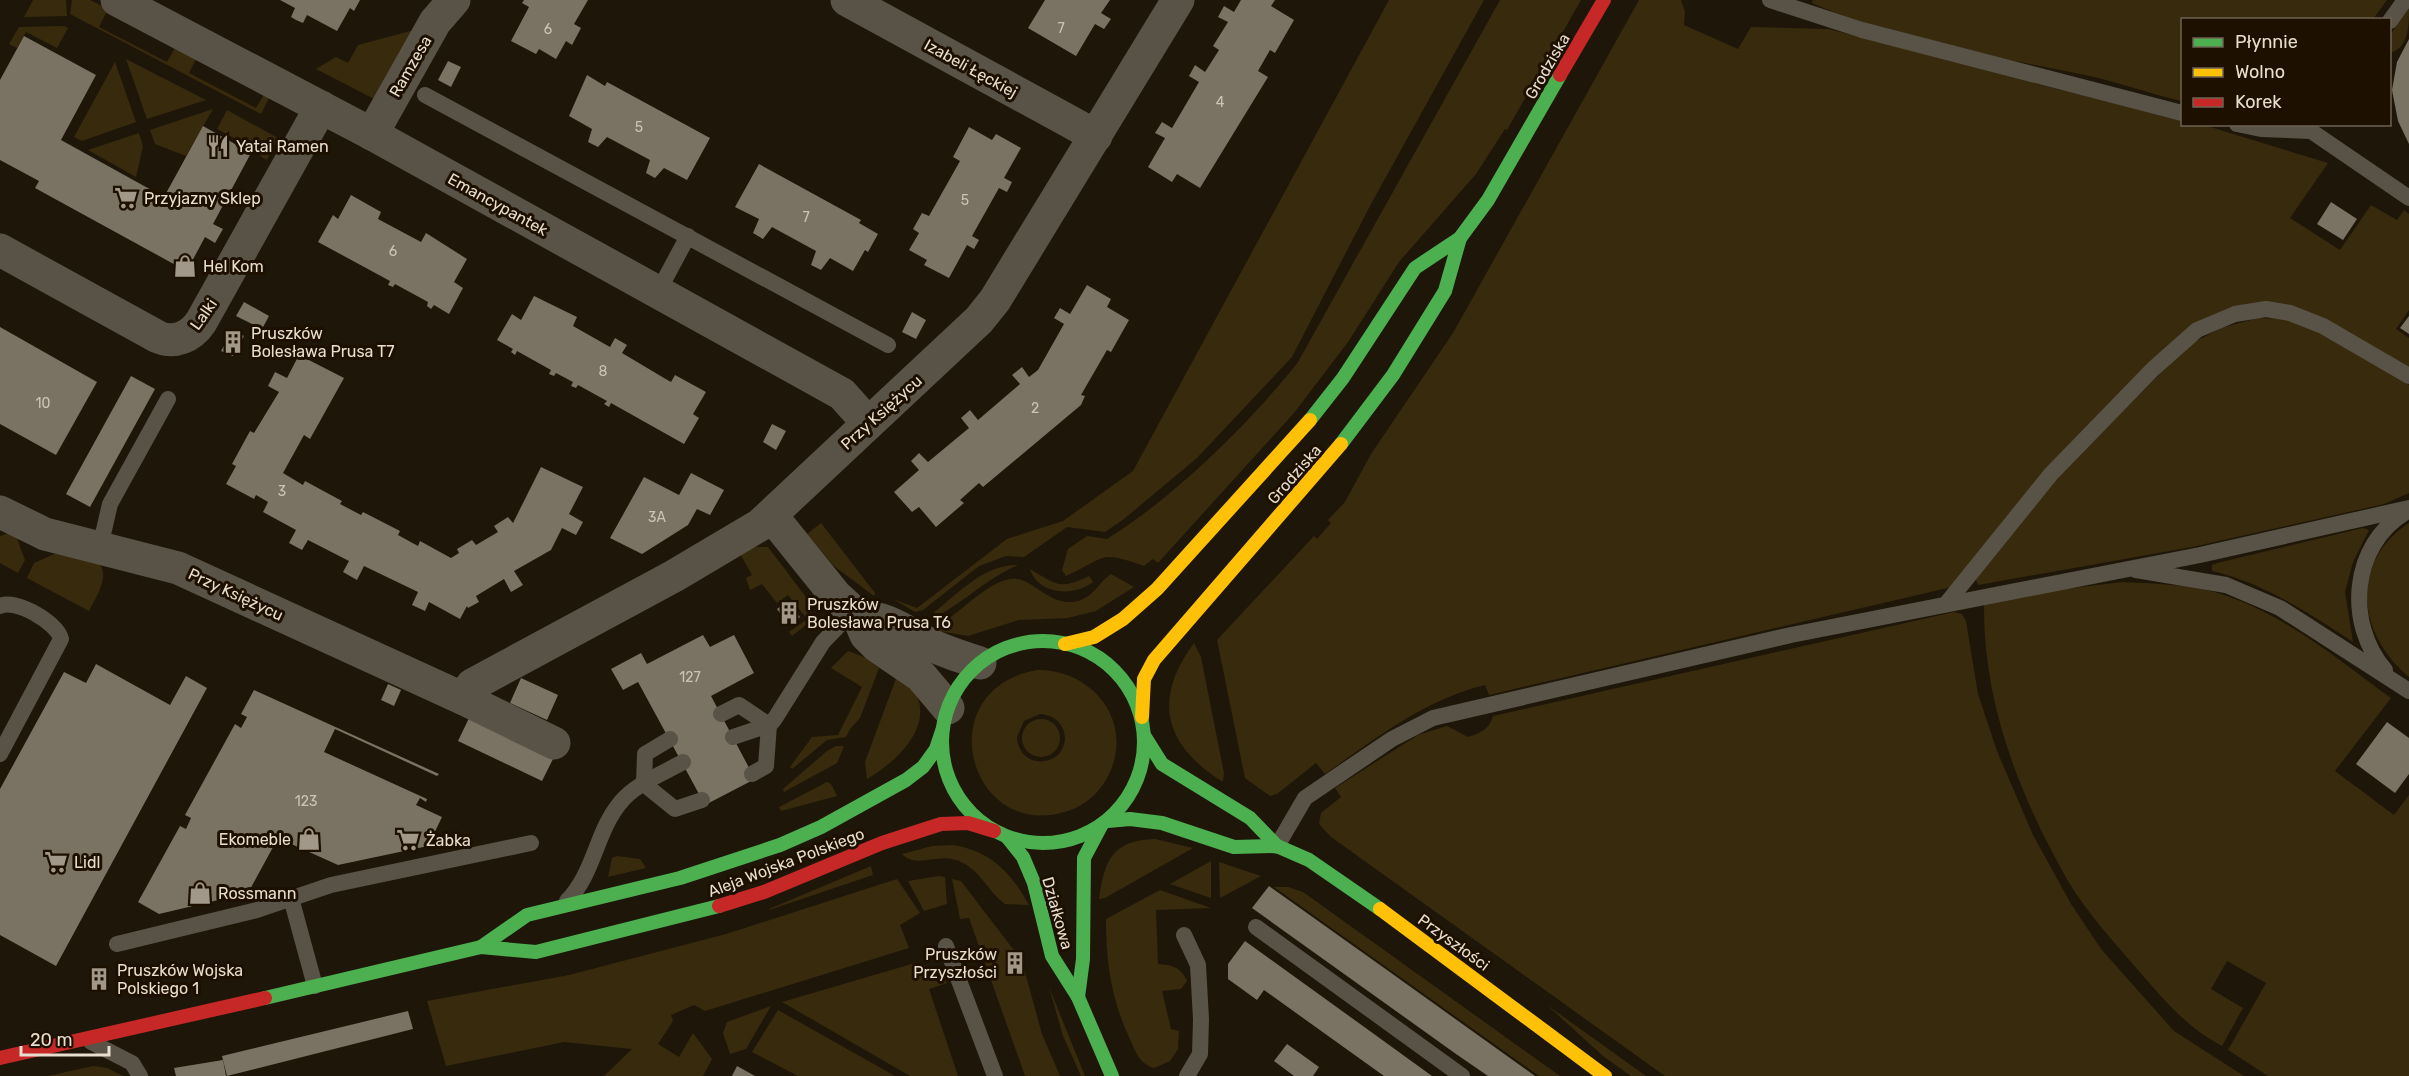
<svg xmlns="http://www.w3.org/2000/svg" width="2409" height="1076" font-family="Rubik,sans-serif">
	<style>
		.green { fill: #382a0d; fill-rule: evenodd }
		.building { fill: #7a7263 }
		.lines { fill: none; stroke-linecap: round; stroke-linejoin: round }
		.lane { stroke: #585346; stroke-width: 16 }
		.street { stroke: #585346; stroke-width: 33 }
		.fast { stroke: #4caf50; stroke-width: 14 }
		.slow { stroke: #ffc107; stroke-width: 14 }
		.jam { stroke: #c62828; stroke-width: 14 }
		.labels { text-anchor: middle; stroke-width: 6; stroke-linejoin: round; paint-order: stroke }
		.number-label { font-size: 14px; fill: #ccc3b4 }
		.street-label { font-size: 16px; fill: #e7decf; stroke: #1d1000 }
		.poi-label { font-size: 16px; fill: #e7decf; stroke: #1d1000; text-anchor: start }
	</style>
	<rect width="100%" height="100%" fill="#1e1608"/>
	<!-- green -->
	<g class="green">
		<polygon points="33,0 66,0 67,16 24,17"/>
		<polygon points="72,0 90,0 108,9 99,27 167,62 177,44 198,55 189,73 256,108 266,91 271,94 261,114 70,14"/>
		<polygon points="1389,0 1484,0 1371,204 1292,357 1197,458 1124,519 1105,532 1067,527 1024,557 1006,556 979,566 923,610 915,612 893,599 917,608 1007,539 1063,521 1133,471"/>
		<path d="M1500,0H1581L1507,130L1505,129L1476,174L1399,262L1348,342L1294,413L1158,563L1153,559L1144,566C1098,550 1108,557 1066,576L1062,570L1068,549L1087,536L1107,539C1172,499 1250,423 1298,362Z"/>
		<path d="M1639,0H1681L1685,12L1684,25L1738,49L1751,27L1829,29L2057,89L2182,118V124L2204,125L2328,163L2290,218L2340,250L2371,205L2397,220L2404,210L2409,214V310L2396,329L2409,338V371L2298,308L2217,313L1952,587L1489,695L1485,685C1424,700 1376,738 1325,774L1316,763L1277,794L1270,796L1245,778L1217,640L1314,536L1317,539L1331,523L1328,520L1345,502L1371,454L1453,333Z"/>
		<path d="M1813,0H2387L2373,19L2182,20V101C2150,94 2118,82 2085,75C1996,57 1896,40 1812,3Z"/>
		<path d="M2409,8C2409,25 2409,48 2390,53V35Z"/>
		<polygon points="64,26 68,28 57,48 26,32 17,48 9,44 19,27"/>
		<polygon points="414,30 380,102 316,69 336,57 348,63 358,45"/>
		<polygon points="126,59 206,100 147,119"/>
		<polygon points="115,62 136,122 82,141 74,137"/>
		<polygon points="213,109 186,156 155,144 150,130"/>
		<polygon points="227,110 278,138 267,160 260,156 262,153 217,129"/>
		<polygon points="139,133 143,146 136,177 88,150"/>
		<polygon points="2258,318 2287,319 2320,332 2409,385 2409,493 2384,504 2192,547 1978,585 1976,580 1980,573 2062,471 2189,345 2221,328"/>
		<polygon points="821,523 875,593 874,596 834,566 807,534"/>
		<path d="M2409,523V677C2358,635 2348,563 2409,523Z"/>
		<path d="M2363,528L2369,530L2353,562L2345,592L2353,642C2309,613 2264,583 2212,571V565L2217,563Z"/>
		<polygon points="9,533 16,536 25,560 18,573 0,563 0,536"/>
		<polygon points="751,547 768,547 812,605 812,620 792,636 789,632 807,619 788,595 777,603 762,584 750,590 746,578 752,575 739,552"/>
		<path d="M61,551L98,562C111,576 96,597 89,611L27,578L34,563Z"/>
		<path d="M1018,565C985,579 963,604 933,618L931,615C958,594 982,565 1018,565Z"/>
		<path d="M1030,569C1057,585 1060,590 1089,576L1093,582C1074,597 1038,595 1030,569Z"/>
		<path d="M1111,574L1134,587L1096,611L1068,618L1019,620L968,636L932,630C956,617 985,583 1010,579C1034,575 1051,613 1083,599C1095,594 1100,581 1111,574Z"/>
		<path d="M2123,582C2158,584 2194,584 2227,596C2288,617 2340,661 2391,698L2335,771L2394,815L2409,795V1076H2268L2228,1050L2266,983L2227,961L2211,989L2243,1008L2222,1046C2185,1026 2165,1001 2138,970C2114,942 2087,913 2068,881C2020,797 1983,703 1984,605L2047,591Z"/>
		<path d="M1954,612L1962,614L1966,621L1978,694L1997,751L2033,835L2071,904L2101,949L2174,1031L2244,1076H1665L1331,837L1319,824L1321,813L1341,797L1335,788L1418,735L1447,726L1468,737C1480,733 1489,730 1493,716Z"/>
		<path d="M1194,643L1201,657L1224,773L1223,782C1164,745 1152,700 1194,643Z"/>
		<polygon points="848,651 864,657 879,668 860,718 850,729 846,737 827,740 792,769 790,767 812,737 838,735 862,687 831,668"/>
		<path d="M1037,670C1088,669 1131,715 1112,767C1105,787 1089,804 1068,811C969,844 927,689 1037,670ZM1040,714C1062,715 1073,738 1058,755C1040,769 1018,759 1017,737L1024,721Z"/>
		<path d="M897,676C903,682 913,689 917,696C932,730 892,765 867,779L865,762Z"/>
		<circle cx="1041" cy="738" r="19"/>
		<polygon points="836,746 844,746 837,763 784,792 783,789 827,751"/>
		<polygon points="827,782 831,784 837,796 781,811 779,807"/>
		<path d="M1155,839L1193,848L1105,898L1099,899C1104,861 1112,840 1155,839Z"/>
		<path d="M953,845C990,851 1011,872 1029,905L1005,904C985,889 979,865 952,859C935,855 915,868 902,854L932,846Z"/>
		<polygon points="617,856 640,859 646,868 608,877 612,858"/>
		<polygon points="1211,861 1211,898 1170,884"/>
		<polygon points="1219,862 1261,876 1220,898"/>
		<polygon points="871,866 873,875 769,910 769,909"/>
		<polygon points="939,876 945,877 947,904 924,911 908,881"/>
		<polygon points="897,879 920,913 900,925 909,948 705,1011 694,1005 671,1015 673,1021 658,1044 679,1057 693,1033 712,1059 703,1076 604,1076 632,1049 564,1042 446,1066 427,1001 569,975 726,934"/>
		<polygon points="952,879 961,881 1020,958 1011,962 1013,968 1023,965 1042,1034 1060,1076 1025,1076 969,918 960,919"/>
		<polygon points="1274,887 1288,887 1303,892 1560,1076 1539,1076"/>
		<path d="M1160,890L1211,908L1156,910L1158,964C1172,965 1181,967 1187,981L1181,989L1162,991L1171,1029L1179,1031L1178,1049L1170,1061L1154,1068C1139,1064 1135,1050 1129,1037C1111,998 1106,962 1106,919Z"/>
		<path d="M915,963C929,965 940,970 947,983L929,989L958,1076H910L782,1002Z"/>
		<polygon points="1049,987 1085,1076 1081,1076 1063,1036"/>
		<polygon points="1547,1005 1646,1076 1631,1076 1603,1056"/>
		<polygon points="771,1006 746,1049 730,1054 723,1033 727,1022"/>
		<polygon points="778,1010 895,1076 798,1076 752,1052"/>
		<polygon points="93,1066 107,1068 123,1076 48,1076"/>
	</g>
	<!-- building -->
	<g class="building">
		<polygon points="280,0 360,0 354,11 350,8 337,31 307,15 303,23 296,20 291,17 295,8"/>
		<polygon points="524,0 588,0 574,24 581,28 572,45 566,41 556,59 539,49 536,54 511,41 529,7 522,3"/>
		<polygon points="1045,0 1110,0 1101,13 1111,19 1104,29 1095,24 1076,56 1028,28"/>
		<polygon points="1241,0 1275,0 1271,6 1294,20 1275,53 1270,50 1258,71 1268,77 1200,188 1177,174 1172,182 1148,167 1165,138 1155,133 1162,122 1172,128 1199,82 1189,76 1195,65 1205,72 1219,50 1213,46 1228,22 1218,17 1224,6 1234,12"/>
		<polygon points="24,36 96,75 61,140 164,197 203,126 251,153 213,224 223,229 215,243 205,237 190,265 193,274 183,276 181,268 35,188 39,181 0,160 0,80"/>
		<polygon points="2409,39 2409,144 2398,121 2392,90 2397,62"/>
		<polygon points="448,61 461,67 451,87 438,80"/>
		<polygon points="587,75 605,86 607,82 710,138 687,180 664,168 655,178 646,173 650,160 607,137 598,147 588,142 592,129 569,116"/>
		<polygon points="969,127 992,140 996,134 1021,148 1004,178 1012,182 1007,192 999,188 972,236 979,240 974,249 967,245 949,278 924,265 927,260 909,250 919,233 913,229 922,213 929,216 960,161 953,157"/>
		<polygon points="759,164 861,220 859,223 878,234 868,252 865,250 853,271 830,258 821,270 811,265 816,251 772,227 763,239 753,233 759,219 735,207"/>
		<polygon points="351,195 381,212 378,219 421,242 426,233 467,259 454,282 463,288 449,314 434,305 431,309 427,306 428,302 395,284 393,287 388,285 390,281 318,242 333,215 338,219"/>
		<polygon points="2331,202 2357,219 2343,240 2317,224"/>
		<polygon points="1087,285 1111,299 1107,307 1129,320 1111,352 1107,350 1081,395 1085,396 1081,405 983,487 979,483 960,500 964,503 936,527 919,507 912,512 894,492 919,470 911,461 919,453 928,462 969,428 961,418 970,410 978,420 1020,384 1012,375 1022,367 1029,377 1038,370 1064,324 1054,318 1060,308 1070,314"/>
		<polygon points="534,296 577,317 573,326 610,347 615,338 627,345 622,353 664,378 671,382 675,375 706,392 693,414 699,418 684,444 611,403 609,407 604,404 607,401 578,385 576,388 571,386 573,382 556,373 554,376 549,374 551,370 517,351 515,355 511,352 513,349 497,340 512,314 521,320"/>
		<polygon points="244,302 269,316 262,329 236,316"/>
		<polygon points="912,312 926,320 916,339 902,332"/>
		<polygon points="2409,316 2409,334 2400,328"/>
		<polygon points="0,327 97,382 56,455 0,424"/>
		<polygon points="233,330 244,336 233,356 221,351"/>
		<polygon points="299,355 344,378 310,439 304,435 283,473 303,485 305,481 342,501 340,504 361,515 363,512 400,531 398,535 418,546 420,541 451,558 459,553 457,549 472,540 476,545 498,532 494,526 508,517 513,523 541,467 583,487 569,514 583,522 576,535 562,528 551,550 514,571 523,585 511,592 504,579 476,596 479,602 468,608 467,606 460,619 429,602 425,611 412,605 418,592 364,566 357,580 343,572 349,561 308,540 302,550 289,543 296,530 263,512 268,502 256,495 254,499 226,484 236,466 232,464 250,431 254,433 279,392 268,386 275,372 287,378"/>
		<polygon points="131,376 155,389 90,507 66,494"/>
		<polygon points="772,424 786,431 776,450 763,442"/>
		<polygon points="691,473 724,490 710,515 697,509 688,525 642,554 610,538 644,477 679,495"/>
		<polygon points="788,601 800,617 789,626 777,609"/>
		<polygon points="703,635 710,647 734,635 754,673 711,696 755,779 705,805 638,682 623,690 611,669 641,653 647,664"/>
		<polygon points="96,664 170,705 186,676 207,688 56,966 0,935 0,789 64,672 86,683"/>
		<polygon points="521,678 558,695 547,720 510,703"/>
		<polygon points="388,684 401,690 394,706 381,700"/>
		<polygon points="254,690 439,774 437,776 335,729 324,752 427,799 426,802 420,798 416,805 442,817 428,846 338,865 278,838 248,893 159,914 138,902 180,826 186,829 191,818 185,815 235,724 241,728 247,717 241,714"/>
		<polygon points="470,716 554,757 542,781 458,741"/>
		<polygon points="2387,722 2409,738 2409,774 2395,793 2356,764"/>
		<polygon points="1269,886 1387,970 1535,1076 1488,1076 1456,1054 1252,908"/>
		<polygon points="1245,941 1374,1034 1432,1076 1384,1076 1264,990 1257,1000 1228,979 1228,964"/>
		<polygon points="105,974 107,981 94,984 92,977"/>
		<polygon points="408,1011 413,1029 227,1076 222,1056"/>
		<polygon points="1287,1044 1319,1067 1313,1076 1294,1076 1274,1061"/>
		<polygon points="223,1060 226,1076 176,1076 174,1068"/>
		<polygon points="737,1066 755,1076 732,1076"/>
	</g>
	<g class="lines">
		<!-- lane -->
		<g class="lane">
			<polyline points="1770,0 1862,30 2182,113"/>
			<polyline points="2390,21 2405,0"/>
			<polyline points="425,95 888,345"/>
			<polyline points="2237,124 2261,129 2311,131 2409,198"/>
			<polyline points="658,292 688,236"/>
			<polyline points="100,547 110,504 168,399"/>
			<polyline points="2136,570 2226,585 2280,608 2409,691"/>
			<polyline points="1946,604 2051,474 2153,369 2197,330 2235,314 2266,309 2290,313 2323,326 2409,376"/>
			<path d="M0,606C15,598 58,623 61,639L0,754"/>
			<path d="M2385,670C2345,623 2351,545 2406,512"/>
			<polyline points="721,714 739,705 769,725"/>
			<polyline points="733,737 769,725 774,720 823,642 853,611"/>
			<polyline points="752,774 766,766 769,725"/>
			<polyline points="644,784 675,809 702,800"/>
			<polyline points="644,784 645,754 670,739"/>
			<polyline points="1277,846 1305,798 1392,739 1433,718 1791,635 2200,555 2409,508"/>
			<polyline points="291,898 315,986"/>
			<path d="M567,901C594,874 596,832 620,803C635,784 662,774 683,762"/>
			<polyline points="1256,927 1462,1076"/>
			<polyline points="1184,935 1198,965 1201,1019 1200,1054 1187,1076"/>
			<polyline points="117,944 257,910 331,885 531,843"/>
			<polyline points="946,946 995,1076"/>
			<polyline points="91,1042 132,1063 140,1076"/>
		</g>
		<!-- street -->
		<g class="street">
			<polyline points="117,0 372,134 842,394 868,423"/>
			<polyline points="847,0 1096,136"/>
			<polyline points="372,134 435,22 454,0"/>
			<path d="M0,250L158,337C174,344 191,337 201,322L321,107"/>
			<polyline points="0,512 45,534 178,568 464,699 554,743"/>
			<polyline points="771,515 836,596 858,616 866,635 877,646 921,676 948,708"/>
			<path d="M858,616C887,617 903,630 927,643C944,652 963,657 980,663"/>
			<polyline points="464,699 472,685 674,576 760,525 979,320 995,300 1178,0"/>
		</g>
		<!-- fast -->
		<g class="fast">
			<polyline points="1310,420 1343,378 1415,268 1460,238 1488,200 1560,75"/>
			<polyline points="1341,444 1393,375 1445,291 1460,238"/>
			<circle cx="1043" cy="742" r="101"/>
			<polyline points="1145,737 1162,764 1250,818 1277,846 1309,860 1380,909"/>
			<polyline points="1108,821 1130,819 1162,823 1234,847 1277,846"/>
			<polyline points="1007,837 1023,857 1034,883 1052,956 1078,997 1112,1076"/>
			<polyline points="481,947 527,915 680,878 780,845 821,827 906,780 923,767 936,749 943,728"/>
			<polyline points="1078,997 1083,959 1084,858 1101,826"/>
			<polyline points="265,998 481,947 536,952 719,906"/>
		</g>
		<!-- slow -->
		<g class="slow">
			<polyline points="1065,644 1094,637 1123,619 1157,589 1310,420"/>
			<polyline points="1142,717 1144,679 1154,660 1341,444"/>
			<polyline points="1380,909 1605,1076"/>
		</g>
		<!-- jam -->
		<g class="jam">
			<polyline points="1560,75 1604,0"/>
			<polyline points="719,906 764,892 882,843 941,824 968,823 994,831"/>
			<polyline points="0,1058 265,998"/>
		</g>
	</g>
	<!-- icons -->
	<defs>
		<g id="restaurant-bare" transform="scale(1.8)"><path d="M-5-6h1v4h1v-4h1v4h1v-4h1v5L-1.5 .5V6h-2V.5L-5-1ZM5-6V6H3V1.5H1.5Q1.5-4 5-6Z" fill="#a19889" stroke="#1d1000" stroke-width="2.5" paint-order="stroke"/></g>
		<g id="supermarket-bare" transform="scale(1.8)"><path d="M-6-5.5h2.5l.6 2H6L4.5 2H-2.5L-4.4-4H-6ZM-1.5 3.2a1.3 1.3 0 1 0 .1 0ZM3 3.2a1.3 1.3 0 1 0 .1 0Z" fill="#a19889" stroke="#1d1000" stroke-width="2.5" paint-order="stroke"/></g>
		<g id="shop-bare" transform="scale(1.8)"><path d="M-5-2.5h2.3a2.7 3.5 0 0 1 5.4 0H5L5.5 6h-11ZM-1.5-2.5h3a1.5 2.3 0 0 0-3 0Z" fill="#a19889" stroke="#1d1000" stroke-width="2.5" paint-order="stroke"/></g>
		<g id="building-bare" transform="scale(1.8)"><path d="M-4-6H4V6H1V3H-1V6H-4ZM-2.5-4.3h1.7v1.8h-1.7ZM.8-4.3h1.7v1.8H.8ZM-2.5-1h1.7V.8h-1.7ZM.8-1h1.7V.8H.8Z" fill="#a19889" stroke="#1d1000" stroke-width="2.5" paint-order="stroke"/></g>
	</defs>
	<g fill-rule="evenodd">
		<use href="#restaurant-bare" x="218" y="146"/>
		<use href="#supermarket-bare" x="126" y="198"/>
		<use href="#shop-bare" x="185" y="266"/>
		<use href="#building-bare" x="233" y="342"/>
		<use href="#building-bare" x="789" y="613"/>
		<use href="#shop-bare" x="309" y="839"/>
		<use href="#supermarket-bare" x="408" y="840"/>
		<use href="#supermarket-bare" x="56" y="862"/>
		<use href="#shop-bare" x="200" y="893"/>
		<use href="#building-bare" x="1015" y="963"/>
		<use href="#building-bare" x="99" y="979"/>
	</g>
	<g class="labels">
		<!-- number labels -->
		<g class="number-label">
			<text x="1061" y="33">7</text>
			<text x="548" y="34">6</text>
			<text x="1220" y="107">4</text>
			<text x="639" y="132">5</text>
			<text x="965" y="205">5</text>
			<text x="806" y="222">7</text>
			<text x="393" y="256">6</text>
			<text x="603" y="376">8</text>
			<text x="43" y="408">10</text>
			<text x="1035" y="413">2</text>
			<text x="282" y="496">3</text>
			<text x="657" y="522">3A</text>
			<text x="690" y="682">127</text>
			<text x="306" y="806">123</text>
		</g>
		<!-- street labels -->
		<g class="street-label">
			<text transform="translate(410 66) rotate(-60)" y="6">Ramzesa</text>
			<text transform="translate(1547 66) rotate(-60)" y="6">Grodziska</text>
			<text transform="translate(971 68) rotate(29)" y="6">Izabeli Łęckiej</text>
			<text transform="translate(498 204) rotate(29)" y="6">Emancypantek</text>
			<text transform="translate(203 314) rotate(-55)" y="6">Lalki</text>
			<text transform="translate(881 412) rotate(-42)" y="6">Przy Księżycu</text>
			<text transform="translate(1294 474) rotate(-49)" y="6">Grodziska</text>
			<text transform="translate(236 594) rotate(25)" y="6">Przy Księżycu</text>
			<text transform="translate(786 862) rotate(-21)" y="6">Aleja Wojska Polskiego</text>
			<text transform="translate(1058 913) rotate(74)" y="6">Działkowa</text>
			<text transform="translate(1454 942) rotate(36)" y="6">Przyszłości</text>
		</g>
		<!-- poi labels -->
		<g class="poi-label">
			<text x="236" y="152">Yatai Ramen</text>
			<text x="144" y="204">Przyjazny Sklep</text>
			<text x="203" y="272">Hel Kom</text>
			<text x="251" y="339">Pruszków<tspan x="251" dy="18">Bolesława Prusa T7</tspan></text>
			<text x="807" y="610">Pruszków<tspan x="807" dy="18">Bolesława Prusa T6</tspan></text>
			<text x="291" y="845" text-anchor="end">Ekomeble</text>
			<text x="426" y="846">Żabka</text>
			<text x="74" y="868">Lidl</text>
			<text x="218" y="899">Rossmann</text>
			<text x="997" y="960" text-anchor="end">Pruszków<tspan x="997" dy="18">Przyszłości</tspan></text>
			<text x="117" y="976">Pruszków Wojska<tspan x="117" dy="18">Polskiego 1</tspan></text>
		</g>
	</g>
	<!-- legend -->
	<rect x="2181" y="18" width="210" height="108" fill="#1d1000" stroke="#6e6253" stroke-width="1.5"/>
	<rect x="2193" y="38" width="30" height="9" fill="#4caf50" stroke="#6e6253" stroke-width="1.5"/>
	<text x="2235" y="48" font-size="18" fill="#e7decf">Płynnie</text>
	<rect x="2193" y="68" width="30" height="9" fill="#ffc107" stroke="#6e6253" stroke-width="1.5"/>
	<text x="2235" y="78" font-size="18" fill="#e7decf">Wolno</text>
	<rect x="2193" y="98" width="30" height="9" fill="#c62828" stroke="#6e6253" stroke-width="1.5"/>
	<text x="2235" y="108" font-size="18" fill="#e7decf">Korek</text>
	<!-- scale -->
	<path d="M21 1046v9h88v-9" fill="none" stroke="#e7decf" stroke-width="3"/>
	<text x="30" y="1046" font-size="18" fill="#e7decf" stroke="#1d1000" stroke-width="4.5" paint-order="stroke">20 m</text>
</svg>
